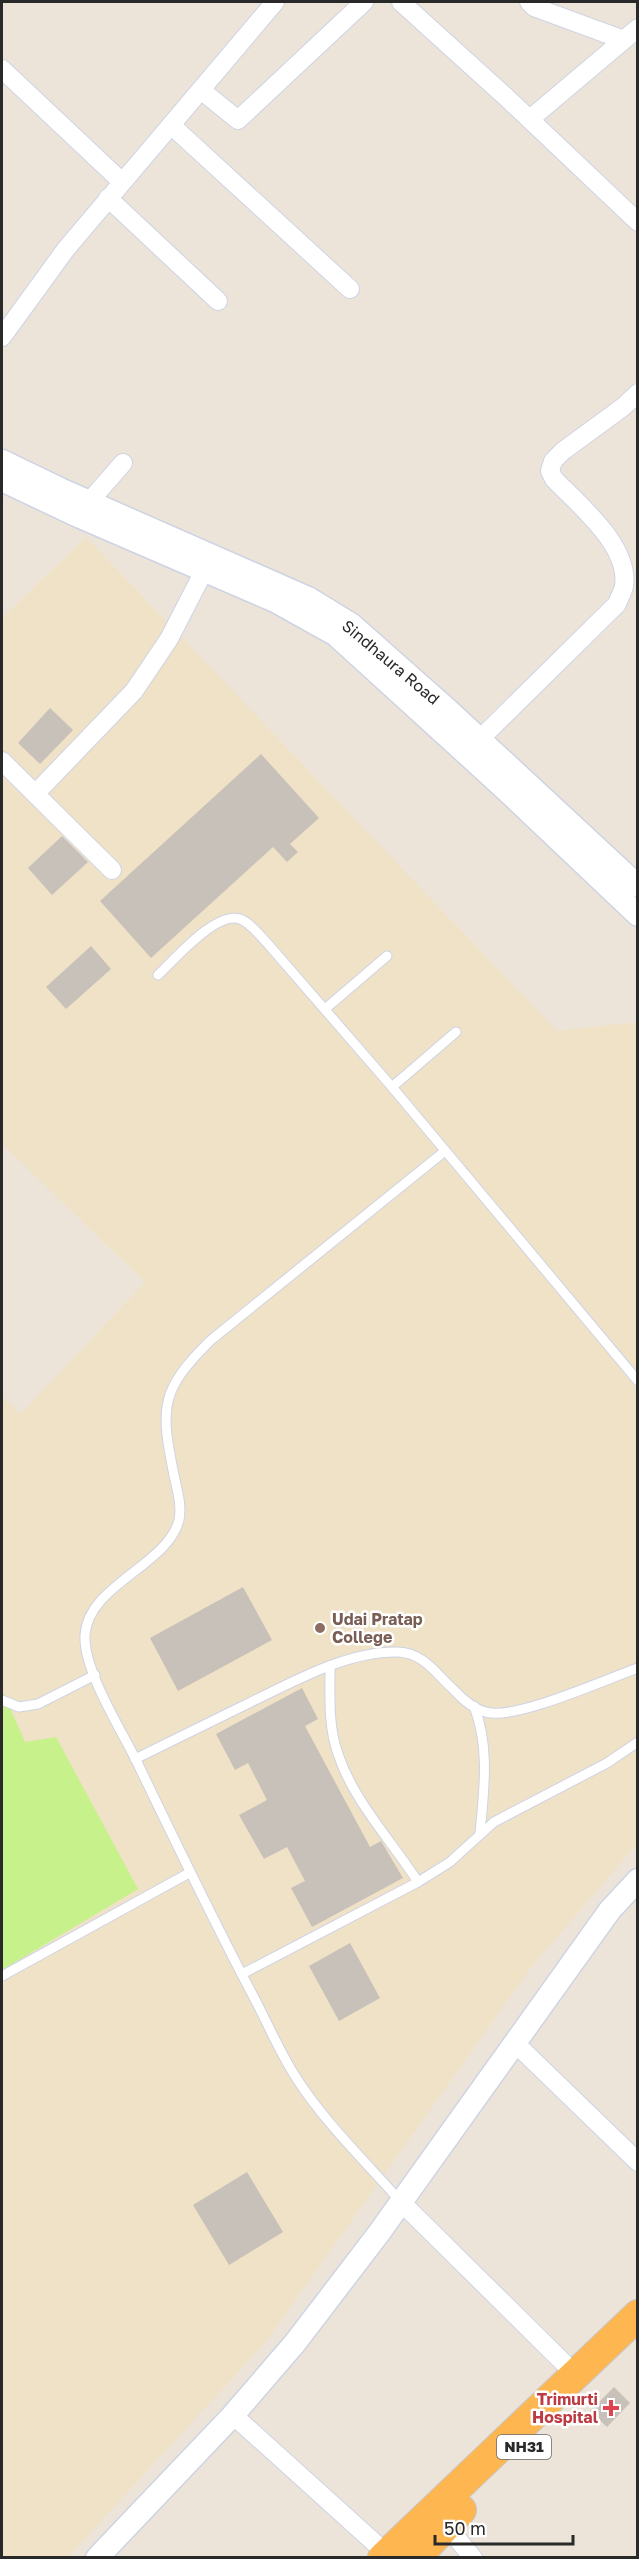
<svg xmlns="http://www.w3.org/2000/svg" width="639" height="2559" font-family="'Golos Text',sans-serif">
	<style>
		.education { fill: #f0e2c7 }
		.pitch { fill: #c6f18b }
		.building { fill: #c8c1b9 }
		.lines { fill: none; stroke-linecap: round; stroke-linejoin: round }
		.service-casing { stroke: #ced3e4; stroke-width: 11 }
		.minor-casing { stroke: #ced3e4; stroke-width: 20 }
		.tertiary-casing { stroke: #ced3e4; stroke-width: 25 }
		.trunk-casing { stroke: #c7c7c7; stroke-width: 32 }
		.service { stroke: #fff; stroke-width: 9 }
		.minor { stroke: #fff; stroke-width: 18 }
		.tertiary { stroke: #fff; stroke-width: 22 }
		.trunk { stroke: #feb750; stroke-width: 30 }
		.education-dot { fill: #8d6e63; stroke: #fff; stroke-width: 2 }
		.health-dot { fill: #e0444e; stroke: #fff; stroke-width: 2 }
		.labels { text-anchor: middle; stroke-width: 5; stroke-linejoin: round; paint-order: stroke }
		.shield { fill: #fff; stroke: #696969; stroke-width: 1.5 }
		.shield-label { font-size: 15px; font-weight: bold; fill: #292929 }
		.street-label { font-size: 16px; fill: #292929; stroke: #fff }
		.education-label { font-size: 16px; font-weight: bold; fill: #785e54; stroke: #fff; text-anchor: start }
		.health-label { font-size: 16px; font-weight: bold; fill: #be3a42; stroke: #fff; text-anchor: end }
	</style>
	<rect width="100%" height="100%" fill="#ede4d9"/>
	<!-- education -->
	<polygon class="education" points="86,537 557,1031 637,1022 638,1843 530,1969 265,2343 68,2557 2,2557 2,1397 21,1414 145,1282 2,1144 2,618"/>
	<!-- pitch -->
	<polygon class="pitch" points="2,1690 25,1742 56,1737 138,1889 2,1970"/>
	<!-- building -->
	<g class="building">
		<polygon points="50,708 73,730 40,764 18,743"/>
		<polygon points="261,754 319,818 290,844 298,852 287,862 273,847 151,958 100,901"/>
		<polygon points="62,836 88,862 52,895 28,868"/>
		<polygon points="91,946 111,969 66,1009 46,987"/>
		<polygon points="243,1587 272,1640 178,1691 150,1638"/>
		<polygon points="302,1688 318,1719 305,1726 370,1847 381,1841 403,1878 312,1927 291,1888 305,1881 287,1847 264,1859 239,1815 267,1800 248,1763 235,1770 216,1734"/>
		<polygon points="350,1943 380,1998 339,2021 309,1966"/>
		<polygon points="247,2172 283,2232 229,2265 193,2205"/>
		<polygon points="614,2387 630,2403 607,2427 590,2411"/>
	</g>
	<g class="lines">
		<!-- service casing -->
		<g class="service-casing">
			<g id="service">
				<path d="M158,975C175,959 216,911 240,919C251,923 260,936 268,944L392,1087L638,1381"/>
				<polyline points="325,1009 387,956"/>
				<polyline points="392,1087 456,1032"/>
				<path d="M330,1667C330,1696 328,1726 338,1754C354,1802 391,1840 418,1882"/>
				<polyline points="2,1700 19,1707 38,1704 95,1675"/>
				<path d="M474,1706C490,1747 484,1790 480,1833"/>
				<path d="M135,1759C173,1740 211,1722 249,1703C295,1681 347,1651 398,1652C424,1653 436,1674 453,1689C462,1699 477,1712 491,1713C522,1717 604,1680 638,1668"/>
				<polyline points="242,1974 418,1882 450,1862 494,1822 607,1763 638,1742"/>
				<polyline points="2,1976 189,1873"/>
				<path d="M401,2202C366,2162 326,2124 297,2079C279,2052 266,2019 250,1990C210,1914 173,1837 136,1760C120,1728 83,1669 85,1635C88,1585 168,1565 179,1520C182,1505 177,1490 174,1475C160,1407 160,1390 211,1340L445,1151"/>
			</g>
		</g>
		<!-- minor casing -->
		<g class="minor-casing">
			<g id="minor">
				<polyline points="401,2 506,97 638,222"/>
				<polyline points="529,2 534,7 621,39"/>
				<polyline points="2,69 122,182"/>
				<polyline points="201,90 238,120 364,2"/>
				<polyline points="530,119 638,28"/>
				<polyline points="171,125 350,289"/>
				<polyline points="108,198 218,301"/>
				<polyline points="2,337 66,249 275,2"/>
				<polyline points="89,502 123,463"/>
				<path d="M480,739L617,604C619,598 623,592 624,586C630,546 579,505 554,479L550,471L553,461L563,451L623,407L638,393"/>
				<polyline points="2,761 112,870"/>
				<polyline points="35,794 134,691 169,639 204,571"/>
				<polyline points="515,2043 638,2162"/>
				<polyline points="401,2202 574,2373"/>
				<polyline points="233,2415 387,2554"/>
				<polyline points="446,2525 473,2558"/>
			</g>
		</g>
		<!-- tertiary casing -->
		<g class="tertiary-casing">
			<g id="tertiary">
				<polyline points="2,461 60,489 308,598 352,625 448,710 638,886"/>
				<polyline points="2,480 78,516 275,601 336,635 504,788 638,915"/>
				<polyline points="97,2558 233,2415 295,2343 379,2233 610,1910 638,1880"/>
			</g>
		</g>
		<!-- trunk casing -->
		<g class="trunk-casing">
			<g id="trunk">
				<polyline points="383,2558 638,2315"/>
				<polyline points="415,2558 461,2510"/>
			</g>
		</g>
		<!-- service -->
		<use href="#service" class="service"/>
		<!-- minor -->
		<use href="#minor" class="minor"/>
		<!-- tertiary -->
		<use href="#tertiary" class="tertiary"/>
		<!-- trunk -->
		<use href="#trunk" class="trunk"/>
	</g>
	<!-- markers -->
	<circle class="education-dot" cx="320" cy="1628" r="6"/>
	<path class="health-dot" d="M608 2399h6v6h6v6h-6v6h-6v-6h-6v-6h6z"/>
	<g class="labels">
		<!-- shield labels -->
		<rect class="shield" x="497" y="2435" width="54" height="24" rx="4.5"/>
		<g class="shield-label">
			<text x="524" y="2452">NH31</text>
		</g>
		<!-- street labels -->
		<g class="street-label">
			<text transform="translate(391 662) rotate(40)" y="6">Sindhaura Road</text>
		</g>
		<!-- education labels -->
		<g class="education-label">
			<text x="332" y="1625">Udai Pratap<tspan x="332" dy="18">College</tspan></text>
		</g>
		<!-- health labels -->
		<g class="health-label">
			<text x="598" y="2405">Trimurti<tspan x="598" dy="18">Hospital</tspan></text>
		</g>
	</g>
	<!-- border -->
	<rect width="639" height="2559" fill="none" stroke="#292929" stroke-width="6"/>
	<!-- scale -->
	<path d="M435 2535v9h138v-9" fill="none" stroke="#292929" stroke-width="3"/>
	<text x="444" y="2535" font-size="18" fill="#292929" stroke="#ffffff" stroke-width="4.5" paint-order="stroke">50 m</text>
</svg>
